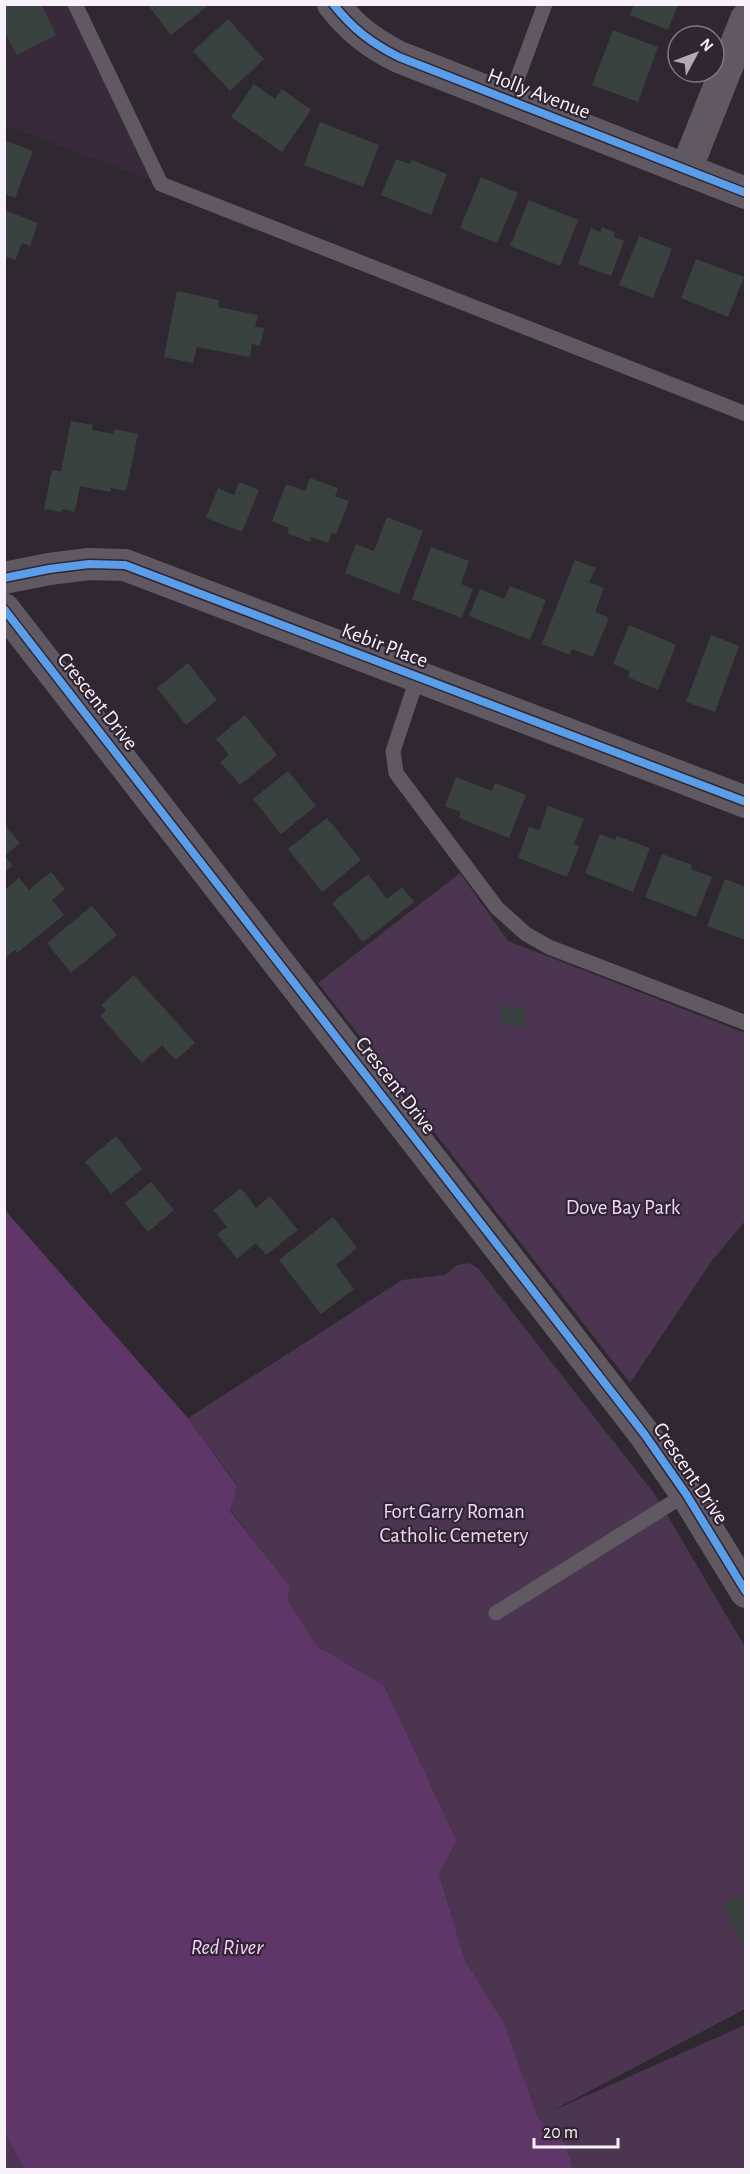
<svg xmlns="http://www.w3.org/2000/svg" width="750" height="2174" font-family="'Alegreya Sans',sans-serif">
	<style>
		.built { fill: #38293b }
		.green { fill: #4c3551 }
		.water { fill: #5e3768 }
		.building { fill: #39423f }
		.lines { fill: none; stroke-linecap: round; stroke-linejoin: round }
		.lane { stroke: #605961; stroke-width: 15 }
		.street { stroke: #605961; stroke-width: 32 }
		.cycleway-casing { stroke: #312533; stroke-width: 11 }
		.cycleway { stroke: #5a9eea; stroke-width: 8 }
		.labels { text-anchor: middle; stroke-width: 4.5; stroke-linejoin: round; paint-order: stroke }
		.street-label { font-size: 21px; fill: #f9f1fa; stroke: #312533 }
		.park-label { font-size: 21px; fill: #efd5f5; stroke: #312533 }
		.water-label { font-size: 22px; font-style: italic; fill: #f2cbfb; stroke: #312533 }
	</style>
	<rect width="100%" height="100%" fill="#2f2830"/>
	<!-- built -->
	<polygon class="built" points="4,5 75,5 161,184 5,125"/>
	<!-- green -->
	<g class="green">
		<polygon points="460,873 508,941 745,1033 745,1221 711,1262 630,1383 318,983"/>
		<polygon points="468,1263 478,1268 656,1496 745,1647 745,2009 550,2112 745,2025 745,2169 573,2169 565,2143 538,2118 505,2025 465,1960 439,1874 457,1841 384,1685 318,1647 288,1600 290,1586 230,1510 237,1485 188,1418 402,1280 445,1275 457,1265"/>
		<polygon points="5,2131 24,2169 5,2169"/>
	</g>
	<!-- water -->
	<polygon class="water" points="4,1209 188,1418 237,1486 230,1511 290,1586 288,1600 318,1647 384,1685 457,1841 439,1874 465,1960 505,2025 538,2118 565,2143 573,2169 24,2169 4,2131"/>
	<!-- building -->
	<g class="building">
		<polygon points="4,4 41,4 56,35 17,55 7,36 4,37"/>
		<polygon points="147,4 210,4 171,35"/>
		<polygon points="634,4 678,4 668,30 630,15"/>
		<polygon points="228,19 264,59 230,91 193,51"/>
		<polygon points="613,30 658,47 638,102 592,85"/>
		<polygon points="254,84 275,99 282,89 311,110 282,152 231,117"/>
		<polygon points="320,122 379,145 363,187 304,165"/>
		<polygon points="4,140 33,151 15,198 4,194"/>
		<polygon points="396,159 410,164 412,160 447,174 431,215 381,195"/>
		<polygon points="481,177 518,193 497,243 460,228"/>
		<polygon points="529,200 578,220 560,266 510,246"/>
		<polygon points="4,210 38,223 30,246 22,243 15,260 4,256"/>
		<polygon points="602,227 615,232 614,237 624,241 611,276 578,264 591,228 600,232"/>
		<polygon points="639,236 672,249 653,298 619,285"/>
		<polygon points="696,259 744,277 728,317 681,298"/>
		<polygon points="177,291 219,300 218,307 258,315 255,327 264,328 260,346 252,344 250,357 197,347 193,363 164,357"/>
		<polygon points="71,421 93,425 92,430 113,434 114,429 138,434 126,491 111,488 110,492 80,486 75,512 62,509 61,512 44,509 52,470 61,471"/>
		<polygon points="310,478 338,488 335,496 349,501 336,534 332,533 328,543 311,537 310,542 287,533 289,528 272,521 286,484 305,491"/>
		<polygon points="239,482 259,490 242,532 206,518 218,488 234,495"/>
		<polygon points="387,517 423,531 399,594 345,573 356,544 374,551"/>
		<polygon points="431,547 469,561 461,584 473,589 462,618 412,599"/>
		<polygon points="575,560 596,568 589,582 604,588 595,612 609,618 593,657 572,649 570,655 542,644"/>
		<polygon points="510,586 546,600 530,640 469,616 480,589 504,599"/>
		<polygon points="629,625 676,645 658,690 628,677 630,671 613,664"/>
		<polygon points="711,635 739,646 715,712 686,702"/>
		<polygon points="188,663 217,700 186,725 157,688"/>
		<polygon points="245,715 277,755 240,785 220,762 229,755 216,739"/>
		<polygon points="288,771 316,806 281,834 253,799"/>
		<polygon points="456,777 492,791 495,783 526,795 509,838 459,818 461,812 445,806"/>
		<polygon points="548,806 584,819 574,844 579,846 567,877 518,858 529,827 539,830"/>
		<polygon points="327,818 361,860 322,892 288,849"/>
		<polygon points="4,824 20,843 5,856 13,866 4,872"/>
		<polygon points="600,834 615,840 617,836 650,848 633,892 585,873"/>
		<polygon points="662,854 692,865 691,869 712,877 696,917 645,897"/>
		<polygon points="51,872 65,889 52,900 64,915 17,953 15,950 4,959 4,890 19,878 29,890"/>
		<polygon points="368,874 387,899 402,887 414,902 363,942 332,903"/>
		<polygon points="725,879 746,887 746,940 707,926"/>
		<polygon points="92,906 117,935 71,973 47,943"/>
		<polygon points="134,975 195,1043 176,1060 162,1045 142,1063 100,1016 106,1010 101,1005"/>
		<polygon points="503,1005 526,1008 523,1027 500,1024"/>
		<polygon points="116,1136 142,1169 111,1194 85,1162"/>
		<polygon points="151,1182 174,1210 148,1232 125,1203"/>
		<polygon points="241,1188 256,1208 270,1196 298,1230 266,1255 256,1243 237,1259 217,1234 227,1227 213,1210"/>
		<polygon points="333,1217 357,1248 336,1265 354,1289 321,1314 279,1260"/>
		<polygon points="746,1894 746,1953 724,1904"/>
	</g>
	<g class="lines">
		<!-- lane -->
		<g class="lane">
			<polyline points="75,4 161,184 746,414"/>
			<polyline points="509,101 545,4"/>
			<polyline points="418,676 393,751 396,773 497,908 526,934 549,947 746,1023"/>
			<polyline points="496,1613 686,1494"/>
		</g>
		<!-- street -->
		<g class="street">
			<path d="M333,4C353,29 371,43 399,57L746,193"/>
			<polyline points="686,170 746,19"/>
			<polyline points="4,578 49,569 89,564 125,565 746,802"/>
			<polyline points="4,609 645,1435 686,1494 746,1592"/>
		</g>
		<!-- cycleway casing -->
		<g class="cycleway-casing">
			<g id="cycleway">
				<path d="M333,4C353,29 371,43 399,57L746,193"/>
				<polyline points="4,578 49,569 89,564 125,565 746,802"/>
				<polyline points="4,609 645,1435 686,1494 746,1592"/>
			</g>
		</g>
		<!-- cycleway -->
		<use href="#cycleway" class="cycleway"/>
	</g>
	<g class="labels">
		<!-- street labels -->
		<g class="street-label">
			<text transform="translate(539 93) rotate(21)" y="7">Holly Avenue</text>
			<text transform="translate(385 645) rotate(21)" y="7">Kebir Place</text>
			<text transform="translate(98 701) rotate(52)" y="7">Crescent Drive</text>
			<text transform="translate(396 1085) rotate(52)" y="7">Crescent Drive</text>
			<text transform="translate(691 1473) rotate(56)" y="7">Crescent Drive</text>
		</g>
		<!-- park labels -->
		<g class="park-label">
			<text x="623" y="1214">Dove Bay Park</text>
			<text x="454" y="1518">Fort Garry Roman<tspan x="454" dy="24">Catholic Cemetery</tspan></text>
		</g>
		<!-- water labels -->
		<g class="water-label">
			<text x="227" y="1954">Red River</text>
		</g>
	</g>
	<!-- border -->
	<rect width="750" height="2174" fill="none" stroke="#f9f1fa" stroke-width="12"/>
	<!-- north arrow -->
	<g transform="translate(696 54) rotate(49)"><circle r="28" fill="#312533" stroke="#817783" stroke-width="1.5"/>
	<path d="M0-4.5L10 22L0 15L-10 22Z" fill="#b2abb3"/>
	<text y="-9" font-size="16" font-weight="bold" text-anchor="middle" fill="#f9f1fa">N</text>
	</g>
	<!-- scale -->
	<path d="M534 2138v9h84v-9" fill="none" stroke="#f9f1fa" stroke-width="3"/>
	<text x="543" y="2138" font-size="18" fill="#f9f1fa" stroke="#312533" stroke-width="4.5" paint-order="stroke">20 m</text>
</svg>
